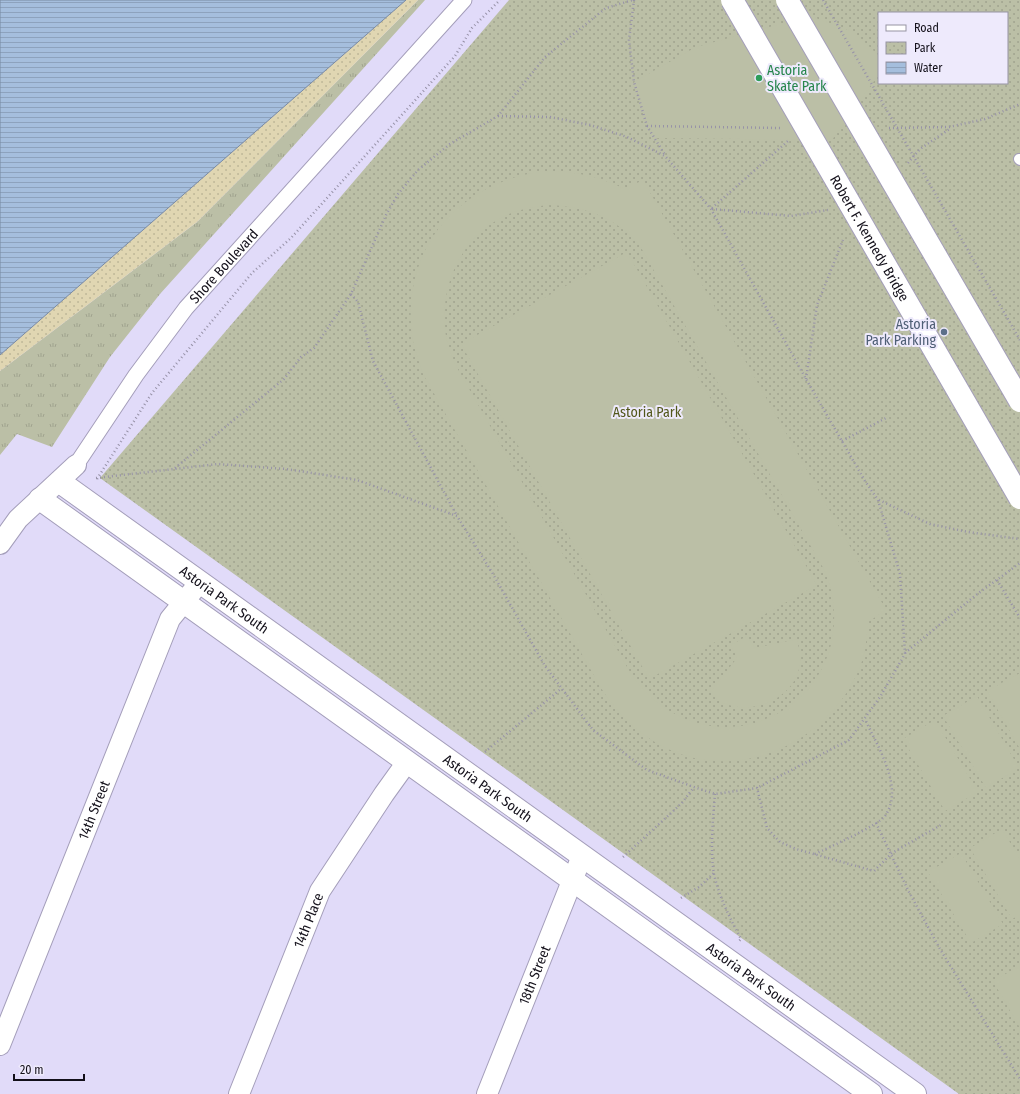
<svg xmlns="http://www.w3.org/2000/svg" width="1020" height="1094" font-family="'Fira Sans Condensed',sans-serif">
	<style>
		.grass { fill: url(#grass-tufts) }
		.sand { fill: url(#sand-dots) }
		.park { fill: url(#park-dots); fill-rule: evenodd }
		.pitch { fill: #bbbfa6; fill-rule: evenodd }
		.water { fill: url(#water-rules); stroke: #798aa2 }
		.lines { fill: none; stroke-linecap: round; stroke-linejoin: round }
		.service-casing { stroke: #a49eba; stroke-width: 12 }
		.pedestrian-casing { stroke: #a49eba; stroke-width: 17 }
		.minor-casing { stroke: #a49eba; stroke-width: 22 }
		.tertiary-casing { stroke: #a49eba; stroke-width: 24 }
		.path { stroke: #9792a8; stroke-width: 2.5; stroke-dasharray: 1 3; stroke-linecap: butt }
		.service { stroke: #fff; stroke-width: 10 }
		.pedestrian { stroke: #fff; stroke-width: 15 }
		.minor { stroke: #fff; stroke-width: 20 }
		.tertiary { stroke: #fff; stroke-width: 22 }
		.motorway-bridge-casing { stroke: #a49eba; stroke-width: 24; stroke-linecap: butt }
		.path-bridge { stroke: #9792a8; stroke-width: 2.5; stroke-dasharray: 1 3; stroke-linecap: butt }
		.motorway-bridge { stroke: #fff; stroke-width: 22 }
		.leisure-dot { fill: #2e9e5b; stroke: #eeeafc; stroke-width: 1.5 }
		.service-dot { fill: #5c6f8a; stroke: #eeeafc; stroke-width: 1.5 }
		.labels { text-anchor: middle; stroke-width: 4; stroke-linejoin: round; paint-order: stroke }
		.leisure-label { font-size: 14px; fill: #27864d; stroke: #eeeafc; text-anchor: start }
		.street-label { font-size: 14px; fill: #13101a; stroke: #eeeafc }
		.service-label { font-size: 14px; fill: #4e5e75; stroke: #eeeafc; text-anchor: end }
		.park-label { font-size: 14px; fill: #52571b; stroke: #eeeafc }
	</style>
	<defs>
		<pattern id="grass-tufts" width="24" height="20" patternUnits="userSpaceOnUse"><rect width="24" height="20" fill="#bbbfa6"/><path d="M3 7l-1-3M5 7V3M7 7l1-3M15 17l-1-3M17 17v-4M19 17l1-3" fill="none" stroke="#a0a38e"/></pattern>
		<pattern id="sand-dots" width="8" height="8" patternUnits="userSpaceOnUse"><rect width="8" height="8" fill="#e0d6b2"/><path d="M2 2h.1M6 6h.1" fill="none" stroke="#bfb798" stroke-width="1.8" stroke-linecap="round"/></pattern>
		<pattern id="park-dots" width="8" height="8" patternUnits="userSpaceOnUse"><rect width="8" height="8" fill="#bbbfa6"/><path d="M2 2h.1M6 6h.1" fill="none" stroke="#a0a38e" stroke-width="1.8" stroke-linecap="round"/></pattern>
		<pattern id="water-rules" width="6" height="5" patternUnits="userSpaceOnUse"><rect width="6" height="5" fill="#a5bedd"/><path d="M0 2.5h6" fill="none" stroke="#8da2bd"/></pattern>
	</defs>
	<rect width="100%" height="100%" fill="#e1dbf9"/>
	<!-- grass -->
	<polygon class="grass" points="418,0 425,0 160,294 110,357 52,447 17,434 0,455 0,371 197,222"/>
	<!-- sand -->
	<polygon class="sand" points="406,0 418,0 197,222 0,371 0,355"/>
	<!-- park -->
	<path class="park" d="M509,0H1020V1094H959L100,478ZM879,13H1007V83H879Z"/>
	<!-- pitch -->
	<g class="pitch">
		<polygon points="810,16 854,32 879,56 879,74 832,140 654,138 647,126 634,82 696,47"/>
		<path d="M545,171C574,171 598,176 625,189L643,180L886,610L868,622C867,635 866,649 862,661C837,735 750,782 675,752C643,739 619,716 601,688L423,374C419,361 414,349 412,336C401,247 459,182 545,171ZM547,205C584,206 616,217 640,246L826,573C872,703 711,787 631,674L455,364C451,353 446,342 445,329C440,282 464,233 509,214C521,209 534,207 547,205Z"/>
		<polygon points="627,252 817,585 649,679 461,344"/>
		<path d="M747,636L755,648L797,639C799,649 802,659 799,669C791,701 749,716 721,702C717,700 713,695 710,692L737,658L731,645Z"/>
		<polygon points="1020,673 1020,749 987,691"/>
		<polygon points="977,696 1019,768 986,788 943,716"/>
		<polygon points="935,720 978,792 945,811 903,739"/>
		<polygon points="1002,829 1020,859 1020,915 1012,919 970,848"/>
		<polygon points="961,853 1003,924 971,943 928,872"/>
		<polygon points="1020,966 1020,1028 993,981"/>
	</g>
	<!-- water -->
	<polygon class="water" points="0,0 406,0 0,355"/>
	<g class="lines">
		<!-- service casing -->
		<g class="service-casing">
			<polyline id="service" points="1019,159 1020,160"/>
		</g>
		<!-- pedestrian casing -->
		<g class="pedestrian-casing">
			<g id="pedestrian">
				<path id="s1" d="M76,465L136,375L186,308L464,0"/>
			</g>
		</g>
		<!-- minor casing -->
		<g class="minor-casing">
			<g id="minor">
				<polyline points="0,544 18,519 76,465"/>
				<path id="s2" d="M0,1045L170,619L200,582"/>
				<path id="s3" d="M239,1094L320,891L384,794L407,762"/>
				<path id="s4" d="M487,1094L582,856"/>
			</g>
		</g>
		<!-- tertiary casing -->
		<g class="tertiary-casing">
			<g id="tertiary">
				<path id="s5" d="M60,482L915,1094"/>
				<polyline points="40,499 871,1094"/>
			</g>
		</g>
		<!-- path -->
		<g class="path">
			<polyline points="634,0 629,40 634,82 647,126 665,155"/>
			<polyline points="498,116 550,117 590,125 627,137 665,156 711,209 806,379 865,481 878,500 900,574 905,654 880,697 849,740 757,788"/>
			<polyline points="647,126 780,128"/>
			<polyline points="889,128 949,127 985,119 1020,104"/>
			<polyline points="908,163 920,149 951,128"/>
			<polyline points="712,208 788,141"/>
			<polyline points="712,209 791,216 828,210"/>
			<polyline points="351,294 358,302 373,361 457,516"/>
			<polyline points="806,379 817,305 843,240"/>
			<polyline points="842,441 886,418"/>
			<polyline points="175,468 284,379 301,357 314,348 351,294 386,215 398,194 418,170 450,144 498,116 545,57 606,8 633,0"/>
			<polyline points="96,478 218,464 286,469 357,480 457,516 493,574 545,666 593,730 647,770 694,787 715,794 757,788 767,828 780,842 796,849 874,871 892,853 941,825"/>
			<polyline points="97,479 152,393 252,273 291,238 455,56 472,28 500,0"/>
			<polyline points="879,500 930,524 968,532 1020,539"/>
			<polyline points="997,580 1020,618"/>
			<polyline points="905,653 976,595 1020,563"/>
			<polyline points="485,752 562,688"/>
			<path d="M715,794C713,816 710,852 714,874C719,897 730,918 741,939L739,941"/>
			<polyline points="876,823 909,892 940,949 1020,1079"/>
			<path d="M815,854C828,848 879,825 885,816C905,788 877,746 865,719"/>
			<polyline points="623,857 682,803 694,787"/>
			<polyline points="681,898 699,887 714,873"/>
		</g>
		<!-- service -->
		<use href="#service" class="service"/>
		<!-- pedestrian -->
		<use href="#pedestrian" class="pedestrian"/>
		<!-- minor -->
		<use href="#minor" class="minor"/>
		<!-- tertiary -->
		<use href="#tertiary" class="tertiary"/>
		<!-- motorway-bridge casing -->
		<g class="motorway-bridge-casing">
			<g id="motorway-bridge">
				<path id="s6" d="M732,0L1020,498"/>
				<polyline points="787,0 1020,401"/>
			</g>
		</g>
		<!-- path-bridge -->
		<polyline class="path-bridge" points="823,0 1020,340"/>
		<!-- motorway-bridge -->
		<use href="#motorway-bridge" class="motorway-bridge"/>
	</g>
	<!-- markers -->
	<circle class="leisure-dot" cx="759" cy="78" r="4"/>
	<circle class="service-dot" cx="944" cy="332" r="4"/>
	<g class="labels">
		<!-- leisure labels -->
		<g class="leisure-label">
			<text x="767" y="75">Astoria<tspan x="767" dy="16">Skate Park</tspan></text>
		</g>
		<!-- street labels -->
		<g class="street-label">
			<text dy="5" stroke="none"><textPath href="#s6" startOffset="275">Robert F. Kennedy Bridge</textPath></text>
			<text dy="5" stroke="none"><textPath href="#s1" startOffset="248">Shore Boulevard</textPath></text>
			<text dy="5" stroke="none"><textPath href="#s5" startOffset="202">Astoria Park South</textPath></text>
			<text dy="5" stroke="none"><textPath href="#s5" startOffset="526">Astoria Park South</textPath></text>
			<text dy="5" stroke="none"><textPath href="#s2" startOffset="253">14th Street</textPath></text>
			<text dy="5" stroke="none"><textPath href="#s3" startOffset="187">14th Place</textPath></text>
			<text dy="5" stroke="none"><textPath href="#s4" startOffset="128">18th Street</textPath></text>
			<text dy="5" stroke="none"><textPath href="#s5" startOffset="850">Astoria Park South</textPath></text>
		</g>
		<!-- service labels -->
		<g class="service-label">
			<text x="936" y="329">Astoria<tspan x="936" dy="16">Park Parking</tspan></text>
		</g>
		<!-- park labels -->
		<g class="park-label">
			<text x="647" y="417">Astoria Park</text>
		</g>
	</g>
	<!-- legend -->
	<rect x="878" y="12" width="130" height="72" fill="#eeeafc" stroke="#9693a2"/>
	<rect x="886" y="25" width="20" height="6" fill="#ffffff" stroke="#9693a2"/>
	<text x="914" y="32" font-size="12" fill="#13101a">Road</text>
	<rect x="886" y="42" width="20" height="12" fill="url(#park-dots)" stroke="#9693a2"/>
	<text x="914" y="52" font-size="12" fill="#13101a">Park</text>
	<rect x="886" y="62" width="20" height="12" fill="url(#water-rules)" stroke="#9693a2"/>
	<text x="914" y="72" font-size="12" fill="#13101a">Water</text>
	<!-- scale -->
	<path d="M14 1074v6h70v-6" fill="none" stroke="#13101a" stroke-width="2"/>
	<text x="20" y="1074" font-size="12" fill="#13101a" stroke="#eeeafc" stroke-width="3" paint-order="stroke">20 m</text>
</svg>
